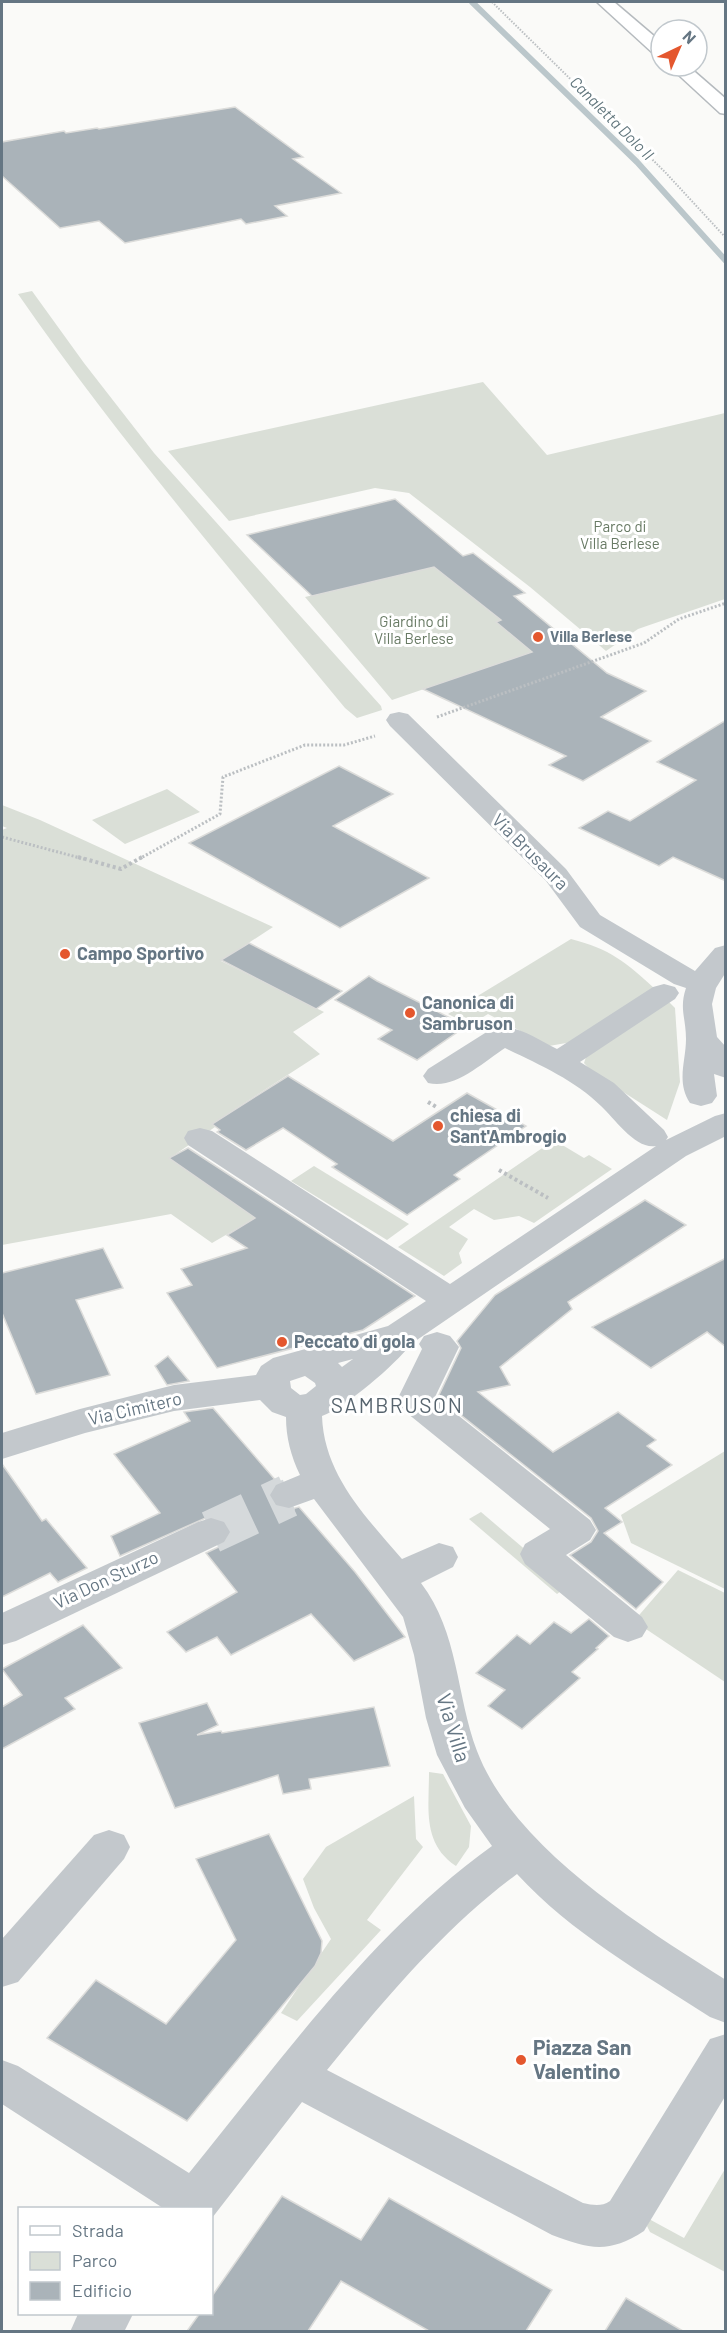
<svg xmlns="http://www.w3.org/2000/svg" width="727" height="2333" font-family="Barlow,sans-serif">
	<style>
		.green { fill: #dadfd7 }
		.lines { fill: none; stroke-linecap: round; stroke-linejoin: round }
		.stream { stroke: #bbc7cb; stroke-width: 6 }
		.building { fill: #aab3b9; stroke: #dcdcda; stroke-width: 1.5 }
		.minor-tunnel-far1 { stroke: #d5d9db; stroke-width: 33; stroke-dasharray: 33 16; stroke-linecap: butt }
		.minor-tunnel { stroke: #d5d9db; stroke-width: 43; stroke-dasharray: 43 22; stroke-linecap: butt }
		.major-casing { stroke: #b5babe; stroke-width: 3 }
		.path-far2 { stroke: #bbbfc2; stroke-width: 2; stroke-dasharray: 1.5 1.5; stroke-linecap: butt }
		.path-far1 { stroke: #bbbfc2; stroke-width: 3; stroke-dasharray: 2 2; stroke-linecap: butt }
		.path { stroke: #bbbfc2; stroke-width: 4; stroke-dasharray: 3 3; stroke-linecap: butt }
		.minor { fill: #c3c8cc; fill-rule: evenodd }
		.major { fill: #fff; fill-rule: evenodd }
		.poi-dot { fill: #e4572e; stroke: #fff; stroke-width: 2 }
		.labels { text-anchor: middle; stroke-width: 6; stroke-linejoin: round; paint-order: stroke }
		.far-park-label { font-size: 15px; fill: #687a64; stroke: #fff }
		.far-poi-label { font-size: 15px; font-weight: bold; fill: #657683; stroke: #fff; text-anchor: start }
		.far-water-label { font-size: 16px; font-style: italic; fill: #60757c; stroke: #fff }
		.street-label { font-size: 18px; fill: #657683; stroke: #fff }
		.poi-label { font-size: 18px; font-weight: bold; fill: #657683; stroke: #fff; text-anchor: start }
		.quarter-label { font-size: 21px; letter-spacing: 1.5px; fill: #57646e; stroke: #fff }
		.near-street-label { font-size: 21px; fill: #657683; stroke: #fff }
		.near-poi-label { font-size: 21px; font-weight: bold; fill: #657683; stroke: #fff; text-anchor: start }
	</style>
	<rect width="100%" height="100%" fill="#fafaf8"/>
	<!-- green -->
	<g class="green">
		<path d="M32,291L84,363L154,453L381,706L382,710L357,718L345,708C233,572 118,439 18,294Z"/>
		<polygon points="483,382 547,455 725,413 725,599 638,629 606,651 530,587 409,493 375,488 229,521 168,451"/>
		<polygon points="431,564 493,614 505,612 511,618 497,622 532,652 392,700 305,597 403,574"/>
		<polygon points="167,789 200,812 125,844 92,820"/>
		<polygon points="2,805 40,820 273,927 221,961 324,1012 293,1032 320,1054 212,1124 215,1127 170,1158 255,1218 212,1243 171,1214 2,1245 2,830 7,828 2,826"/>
		<path d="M571,939C610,949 626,962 655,989L572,1042L549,1046L488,1014L470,1025L448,1014Z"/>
		<polygon points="667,1000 675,1008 680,1082 667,1120 592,1072 584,1063 586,1057"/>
		<polygon points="554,1140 584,1158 589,1155 612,1169 534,1223 519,1216 494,1220 474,1209 449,1227 468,1239 459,1253 462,1263 444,1276 398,1247"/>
		<polygon points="314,1166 409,1224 387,1240 291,1181"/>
		<polygon points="725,1451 725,1589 631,1543 621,1515"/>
		<polygon points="481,1512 568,1586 557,1594 469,1519"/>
		<polygon points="678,1570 725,1593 725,1682 634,1621"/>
		<path d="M429,1772L443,1774L471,1826L469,1847L456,1866C422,1843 429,1809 429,1772Z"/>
		<polygon points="414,1796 416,1839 423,1847 367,1920 381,1930 297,2021 281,2013 331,1939 314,1908 303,1879 326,1847"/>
		<polygon points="725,2169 725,2272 650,2232 647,2226 649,2219 684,2238"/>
	</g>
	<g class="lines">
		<!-- stream -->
		<polyline class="stream" points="472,2 637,162 726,261"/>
	</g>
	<!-- building -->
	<g class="building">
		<polygon points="235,107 303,157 293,159 341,193 275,206 287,216 246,224 241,219 125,243 99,221 60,228 2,176 2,142 64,131 66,133 97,128 99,129"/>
		<polygon points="395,499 463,556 473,553 525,593 514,596 607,673 646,691 601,717 651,741 583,781 549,765 566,756 423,689 532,652 496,622 501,620 434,567 312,596 247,535"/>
		<polygon points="726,720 726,881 673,857 659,866 579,828 608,811 630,821 696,780 657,762"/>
		<polygon points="339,766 393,794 333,826 429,878 340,928 189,843"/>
		<polygon points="249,943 342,991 316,1009 221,960"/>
		<polygon points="369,976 377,981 466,1026 417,1060 378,1039 392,1030 335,1000"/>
		<polygon points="288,1076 393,1141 467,1093 526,1126 454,1175 460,1179 407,1215 332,1167 337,1164 283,1128 246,1150 217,1132 220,1130 212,1124"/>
		<polygon points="188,1148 415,1296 363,1330 217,1368 167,1293 192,1285 181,1269 247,1248 227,1235 255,1218 169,1158"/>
		<polygon points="645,1200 686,1225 568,1302 572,1309 500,1367 510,1385 478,1392 553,1452 618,1412 656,1440 647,1446 672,1465 605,1508 622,1522 604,1533 663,1582 636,1609 570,1555 591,1542 598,1531 591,1518 438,1397 461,1348 457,1341 495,1295"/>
		<polygon points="103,1248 123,1288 76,1300 110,1375 36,1394 2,1313 2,1273"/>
		<polygon points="726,1258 726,1347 707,1332 651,1368 592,1327"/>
		<polygon points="168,1356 189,1381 167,1385 155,1366"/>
		<polygon points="213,1408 277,1482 268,1494 274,1506 288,1510 299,1507 355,1572 405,1637 354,1661 311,1614 231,1655 217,1637 186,1652 167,1632 237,1592 206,1553 225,1544 232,1531 225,1520 210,1516 120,1556 111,1536 160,1513 114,1454 190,1421 184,1412"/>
		<polygon points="2,1464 42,1521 46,1519 87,1568 58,1582 50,1573 2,1597"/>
		<polygon points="589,1619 609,1636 596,1648 598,1649 572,1672 580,1678 522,1729 488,1706 505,1690 476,1673 517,1635 530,1644 554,1622 571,1633"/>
		<polygon points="83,1625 122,1668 65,1698 75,1709 2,1749 2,1707 22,1695 2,1669"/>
		<polygon points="207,1703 218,1725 197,1735 221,1731 222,1733 374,1707 390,1766 309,1779 311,1789 283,1794 278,1775 175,1808 139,1723"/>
		<polygon points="269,1834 322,1941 321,1953 315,1966 187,2121 47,2038 96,1980 166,2024 236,1940 196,1859"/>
		<polygon points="282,2196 361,2240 389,2198 552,2290 526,2331 429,2331 341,2281 308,2331 187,2331 200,2313 212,2313 212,2296"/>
		<polygon points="626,2298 683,2331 605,2331"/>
	</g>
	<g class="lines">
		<!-- minor-tunnel-far1 -->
		<polyline class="minor-tunnel-far1" points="284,1497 289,1495"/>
		<!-- minor-tunnel -->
		<polyline class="minor-tunnel" points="211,1532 288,1496"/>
		<!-- major casing -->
		<g class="major-casing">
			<g id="major">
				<polygon points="597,2 614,2 661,42 661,56 655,55"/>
				<polygon points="669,66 688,66 726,99 726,114 720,113"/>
			</g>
		</g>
		<!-- path-far2 -->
		<polyline class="path-far2" points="492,2 665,172 726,238"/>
		<!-- path-far1 -->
		<g class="path-far1">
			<polyline points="437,717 644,643 679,619 726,603"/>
			<polyline points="2,837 84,859"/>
			<polyline points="139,859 220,814 223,777 305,745 344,745 375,736"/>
		</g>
		<!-- path -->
		<g class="path">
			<polyline points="78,857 121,869 142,857"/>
			<polyline points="428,1102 438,1108"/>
			<polyline points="499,1170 548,1198"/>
		</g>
		<!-- minor -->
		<g class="minor">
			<path d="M399,712L408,714L566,869L600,915L695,971L715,948L726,945V972L716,988L712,1004L717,1037L726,1047V1078L714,1074L717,1096L712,1103L701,1106L690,1103C676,1082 686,1061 686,1039C686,1018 679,1009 686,988L674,984L580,927L546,881L390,726L386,720L390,714Z"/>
			<path d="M664,984L675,987L679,993L675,999L580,1062L614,1083L664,1130L668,1137L666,1140L715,1116L726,1113V1136L686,1156L411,1344C395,1365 346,1407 322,1416C324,1475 366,1517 402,1559L439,1543L453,1547L458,1557L453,1567L421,1583C459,1633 456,1695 477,1751C514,1848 641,1926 726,1980V2023L710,2017C644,1974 571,1933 517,1874C444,1928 384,2000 327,2070L583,2203C593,2205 601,2207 610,2201L710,2039L726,2034V2095L644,2231C609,2254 589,2249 552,2235L302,2102L212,2218V2208H163L2,2104V2060L18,2066L189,2173C282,2059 371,1933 492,1846L465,1808L437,1755L426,1718L414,1655L403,1617L314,1499L289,1508L276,1505L270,1495L276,1485L300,1475C291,1456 286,1438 286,1417L272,1412L260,1400L174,1411L85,1433L2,1459V1433L80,1409L174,1385L256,1375L261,1366L273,1358L388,1326L426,1301L188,1145L184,1138L188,1131L200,1128L212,1131L450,1284L656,1146C636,1150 615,1119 601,1106C575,1080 538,1064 505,1048C483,1062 455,1090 428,1083L423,1076L428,1069L493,1028C515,1023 537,1039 557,1049L653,987ZM353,1359L342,1367L338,1363ZM305,1376L315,1383L316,1386L306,1394L300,1395L291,1388L290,1381Z"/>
			<polygon points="437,1332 450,1336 459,1347 435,1397 590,1520 596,1530 590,1540 566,1555 642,1617 648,1627 642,1637 628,1642 614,1637 525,1564 520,1554 525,1544 550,1529 402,1409 397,1400 422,1349 419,1344 424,1336"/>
			<polygon points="211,1518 224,1522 230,1532 224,1542 16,1641 2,1645 2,1613 198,1522"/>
			<polygon points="109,1830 124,1835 130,1847 124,1859 18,1982 2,1987 2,1939 94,1835"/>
			<polygon points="78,2314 133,2314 124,2332 70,2332"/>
		</g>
		<!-- major -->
		<use href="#major" class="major"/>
	</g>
	<!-- markers -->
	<g class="poi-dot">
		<circle cx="538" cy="637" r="6"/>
		<circle cx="65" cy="954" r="6"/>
		<circle cx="410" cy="1013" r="6"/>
		<circle cx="438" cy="1126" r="6"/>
		<circle cx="282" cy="1342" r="6"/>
		<circle cx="521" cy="2060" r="6"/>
	</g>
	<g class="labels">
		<!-- far-park labels -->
		<g class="far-park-label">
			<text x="620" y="532">Parco di<tspan x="620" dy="17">Villa Berlese</tspan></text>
			<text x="414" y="627">Giardino di<tspan x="414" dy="17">Villa Berlese</tspan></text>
		</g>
		<!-- far-poi labels -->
		<g class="far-poi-label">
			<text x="550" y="642">Villa Berlese</text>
		</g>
		<!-- far-water labels -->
		<g class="far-water-label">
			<text transform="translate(612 118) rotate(45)" y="6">Canaletta Dolo II</text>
		</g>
		<!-- street labels -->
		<g class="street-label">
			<text transform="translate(530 852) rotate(45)" y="6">Via Brusaura</text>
			<text transform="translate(135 1409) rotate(-13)" y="6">Via Cimitero</text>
			<text transform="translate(106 1580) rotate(-25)" y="6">Via Don Sturzo</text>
		</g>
		<!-- poi labels -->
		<g class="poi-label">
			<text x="77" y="960">Campo Sportivo</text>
			<text x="422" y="1009">Canonica di<tspan x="422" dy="21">Sambruson</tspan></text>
			<text x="450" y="1122">chiesa di<tspan x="450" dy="21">Sant'Ambrogio</tspan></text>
			<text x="294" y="1348">Peccato di gola</text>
		</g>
		<!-- quarter labels -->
		<g class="quarter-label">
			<text x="397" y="1413">SAMBRUSON</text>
		</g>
		<!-- near-street labels -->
		<g class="near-street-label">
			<text transform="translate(453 1728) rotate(73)" y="7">Via Villa</text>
		</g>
		<!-- near-poi labels -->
		<g class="near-poi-label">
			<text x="533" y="2055">Piazza San<tspan x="533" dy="24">Valentino</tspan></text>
		</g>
	</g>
	<!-- border -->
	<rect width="727" height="2333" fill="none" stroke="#657683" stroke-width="6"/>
	<!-- legend -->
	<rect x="18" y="2207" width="195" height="108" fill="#ffffff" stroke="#c1c8cd" stroke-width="1.5"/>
	<rect x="30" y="2226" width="30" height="9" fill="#ffffff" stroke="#c1c8cd" stroke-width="1.5"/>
	<text x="72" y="2237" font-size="18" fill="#657683">Strada</text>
	<rect x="30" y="2252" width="30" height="18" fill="#dadfd7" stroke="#c1c8cd" stroke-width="1.5"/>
	<text x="72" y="2267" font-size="18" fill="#657683">Parco</text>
	<rect x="30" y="2282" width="30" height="18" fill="#aab3b9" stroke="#c1c8cd" stroke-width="1.5"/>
	<text x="72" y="2297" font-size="18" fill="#657683">Edificio</text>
	<!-- north arrow -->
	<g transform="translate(679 48) rotate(44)"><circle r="28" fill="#ffffff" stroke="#c1c8cd" stroke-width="1.5"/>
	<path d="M0-4.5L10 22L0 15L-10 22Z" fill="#e4572e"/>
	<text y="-9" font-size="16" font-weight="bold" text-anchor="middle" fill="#657683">N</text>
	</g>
</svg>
